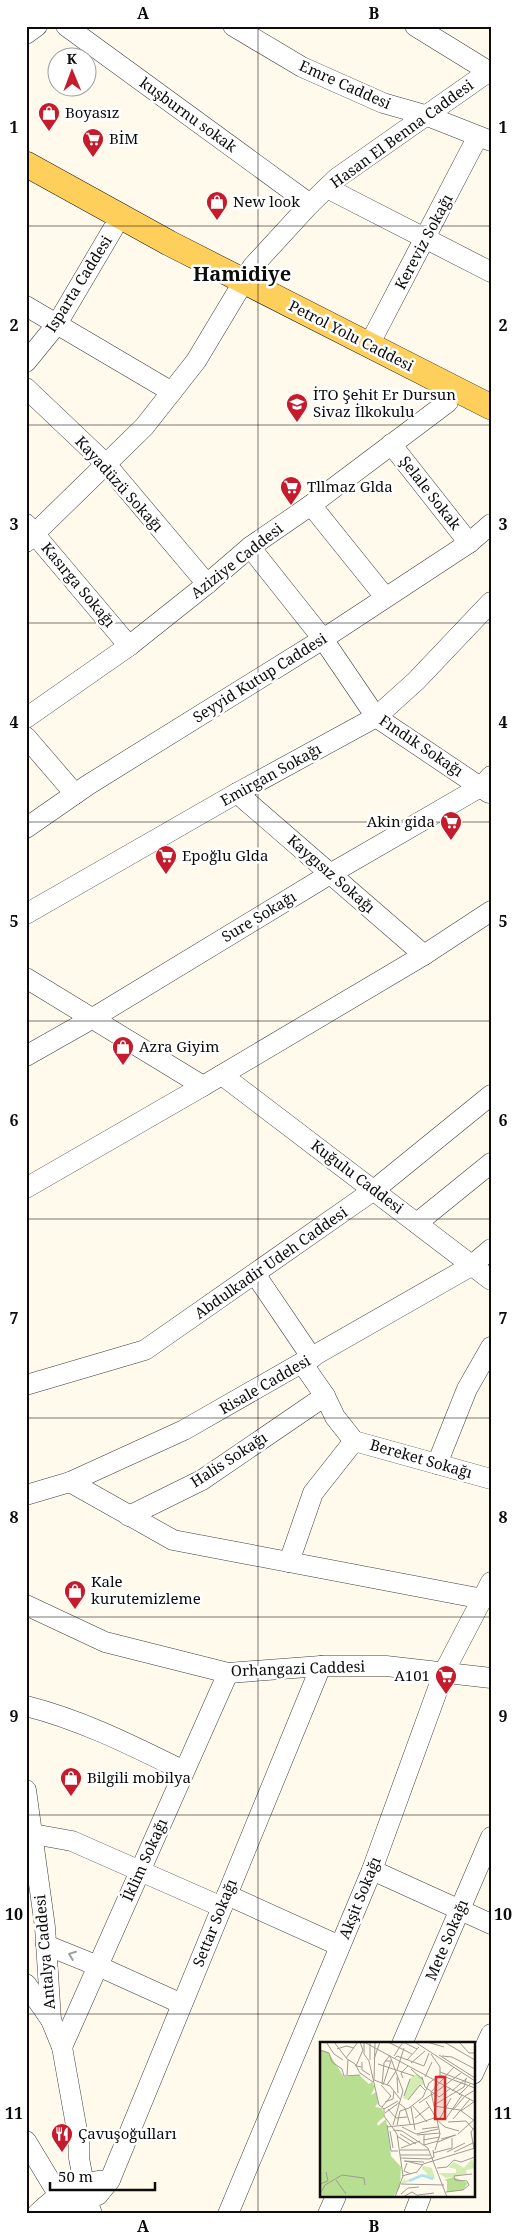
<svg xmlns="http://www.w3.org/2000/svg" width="517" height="2240" font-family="'Noto Serif',serif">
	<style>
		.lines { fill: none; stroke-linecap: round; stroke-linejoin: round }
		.minor-casing { stroke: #3f3f3f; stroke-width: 21 }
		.major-casing { stroke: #1d1d1d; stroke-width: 26 }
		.minor { stroke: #fff; stroke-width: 20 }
		.major { stroke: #ffcf5c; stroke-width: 25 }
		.oneway { stroke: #9e9e9e }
		.grid { fill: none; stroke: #0c0c0c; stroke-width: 1; stroke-opacity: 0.55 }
		.labels { text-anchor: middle; stroke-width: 5; stroke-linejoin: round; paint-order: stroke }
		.street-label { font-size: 15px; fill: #0c0c0c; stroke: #fff }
		.poi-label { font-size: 15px; fill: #0c0c0c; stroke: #fff; text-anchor: start }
		.district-label { font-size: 20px; font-weight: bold; fill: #0c0c0c; stroke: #fff }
		.inset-river { fill: none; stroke: #ace1fa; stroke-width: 2.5 }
		.inset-road { fill: none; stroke: #9e9b92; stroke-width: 1 }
		.view { fill: #d62828; fill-opacity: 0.15; stroke: #d62828; stroke-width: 2.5 }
		.inset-edge { fill: none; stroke: #0c0c0c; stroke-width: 2.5 }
		.neatline { fill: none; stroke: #0c0c0c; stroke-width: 2 }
		.grid-label { font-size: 16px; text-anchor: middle; font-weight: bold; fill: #0c0c0c }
	</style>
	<rect width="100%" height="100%" fill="#fffaec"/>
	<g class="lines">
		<!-- minor casing -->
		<g class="minor-casing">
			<g id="minor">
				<polyline points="66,26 310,204"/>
				<polyline points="233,26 302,67 383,103 425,115 491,141"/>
				<polyline points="415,26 488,71"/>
				<polyline points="26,34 37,26"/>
				<polyline points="327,188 491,272"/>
				<polyline points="26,306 172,392"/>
				<polyline points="369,345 477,138"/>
				<polyline points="26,362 57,324 113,229"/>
				<polyline points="26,388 105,463 207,584"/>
				<polyline points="391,444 469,543"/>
				<polyline points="311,505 385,597"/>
				<polyline points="26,524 129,646"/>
				<polyline points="26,542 144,427 196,361 253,266 310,204 337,178 491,70"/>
				<polyline points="250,547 323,639 376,717 489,793"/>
				<polyline points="26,718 129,646 207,584 250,547 311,505 448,402"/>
				<polyline points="26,737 75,794"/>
				<polyline points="237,793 424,955"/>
				<polyline points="26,828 88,785 323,639 469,543 491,524"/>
				<polyline points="26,914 237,793 376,717 416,681 491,602"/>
				<polyline points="26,978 203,1086 424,955 491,911"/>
				<polyline points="26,1056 93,1018 330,874 482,786 491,776"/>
				<polyline points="222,1075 491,1280"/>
				<polyline points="26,1188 203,1086"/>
				<polyline points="417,1223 491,1163"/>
				<polyline points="255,1274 312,1358"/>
				<polyline points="302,1363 325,1396 335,1417 354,1441 491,1479"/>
				<polyline points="26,1385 145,1350 374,1190 491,1095"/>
				<polyline points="437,1464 467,1389 491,1347"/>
				<polyline points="70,1482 173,1540 483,1599"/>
				<polyline points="26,1495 70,1482 184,1430 471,1266 491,1249"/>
				<polyline points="129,1516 202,1480 325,1396"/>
				<polyline points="289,1562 313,1493 354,1441"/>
				<polyline points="26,1605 105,1642 228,1673 321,1666 386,1666 491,1678"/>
				<path d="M26,1706C82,1720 133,1746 184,1771"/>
				<polyline points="26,1790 45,1927 51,2020 62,2047 79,2142 79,2158 87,2200 92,2214"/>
				<polyline points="33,1834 72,1841 222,1907"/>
				<polyline points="372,1870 491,1924"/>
				<polyline points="227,1895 340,1946"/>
				<polyline points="46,1945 98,1966 182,2004"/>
				<polyline points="26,1984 51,2020"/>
				<polyline points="402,2044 491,1837"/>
				<polyline points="62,2047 228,1673"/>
				<polyline points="473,2074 491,2034"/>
				<polyline points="26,2141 58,2194"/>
				<polyline points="110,2180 321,1666"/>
				<path d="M37,2214C60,2192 77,2181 110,2180L98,2195L50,2214"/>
				<polyline points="228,2214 372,1870 444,1672 491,1582"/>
				<polyline points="328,2214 336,2196"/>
				<polyline points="414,2214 421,2196"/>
			</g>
		</g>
		<!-- major casing -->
		<g class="major-casing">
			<polyline id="major" points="26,164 169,243 491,407"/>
		</g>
		<!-- minor -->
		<use href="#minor" class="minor"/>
		<!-- major -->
		<use href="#major" class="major"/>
	</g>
	<!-- one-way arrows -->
	<defs><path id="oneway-chevron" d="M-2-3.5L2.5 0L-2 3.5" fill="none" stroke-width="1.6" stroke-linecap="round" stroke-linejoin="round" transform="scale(1.25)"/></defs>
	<use class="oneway" href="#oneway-chevron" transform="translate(72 1955) rotate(-159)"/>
	<!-- grid -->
	<path class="grid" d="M258,26V2214M26,226H491M26,425H491M26,623H491M26,822H491M26,1021H491M26,1219H491M26,1418H491M26,1617H491M26,1815H491M26,2014H491"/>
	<!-- icons -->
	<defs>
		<g id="shop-pin" transform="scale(1.125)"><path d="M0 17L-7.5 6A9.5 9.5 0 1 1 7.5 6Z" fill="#c61b2c" stroke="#fff"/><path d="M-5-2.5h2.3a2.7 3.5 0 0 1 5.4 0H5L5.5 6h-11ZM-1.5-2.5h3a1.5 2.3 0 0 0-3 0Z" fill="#fff"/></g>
		<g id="supermarket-pin" transform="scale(1.125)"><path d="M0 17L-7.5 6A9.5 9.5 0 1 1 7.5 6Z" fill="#c61b2c" stroke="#fff"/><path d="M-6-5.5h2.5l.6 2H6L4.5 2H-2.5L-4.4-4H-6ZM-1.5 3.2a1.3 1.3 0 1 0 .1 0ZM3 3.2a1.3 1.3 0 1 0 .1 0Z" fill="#fff"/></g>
		<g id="school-pin" transform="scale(1.125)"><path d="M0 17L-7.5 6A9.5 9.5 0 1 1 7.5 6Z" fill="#c61b2c" stroke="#fff"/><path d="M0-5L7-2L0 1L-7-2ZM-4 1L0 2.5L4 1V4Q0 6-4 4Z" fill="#fff"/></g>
		<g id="restaurant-pin" transform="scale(1.125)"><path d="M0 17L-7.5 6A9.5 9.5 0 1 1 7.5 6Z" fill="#c61b2c" stroke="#fff"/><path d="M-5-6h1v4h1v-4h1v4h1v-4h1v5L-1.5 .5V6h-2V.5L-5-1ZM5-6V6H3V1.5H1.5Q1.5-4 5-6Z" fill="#fff"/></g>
	</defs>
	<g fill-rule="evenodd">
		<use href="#shop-pin" x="49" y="113"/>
		<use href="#supermarket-pin" x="93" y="139"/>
		<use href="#shop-pin" x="217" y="202"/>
		<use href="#school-pin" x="297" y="404"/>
		<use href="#supermarket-pin" x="291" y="487"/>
		<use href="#supermarket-pin" x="451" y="822"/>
		<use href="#supermarket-pin" x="166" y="856"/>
		<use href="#shop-pin" x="123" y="1047"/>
		<use href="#shop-pin" x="75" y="1591"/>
		<use href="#supermarket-pin" x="446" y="1676"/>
		<use href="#shop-pin" x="71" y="1778"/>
		<use href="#restaurant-pin" x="62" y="2134"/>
	</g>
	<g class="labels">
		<!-- street labels -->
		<g class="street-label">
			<text transform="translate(345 85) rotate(24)" y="5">Emre Caddesi</text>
			<text transform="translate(188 115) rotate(36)" y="5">kuşburnu sokak</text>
			<text transform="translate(402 134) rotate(-36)" y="5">Hasan El Benna Caddesi</text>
			<text transform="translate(424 242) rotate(-62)" y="5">Kereviz Sokağı</text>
			<text transform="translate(79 284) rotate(-58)" y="5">Isparta Caddesi</text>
			<text transform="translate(351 336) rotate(27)" y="5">Petrol Yolu Caddesi</text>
			<text transform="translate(119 484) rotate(48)" y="5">Kayadüzü Sokağı</text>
			<text transform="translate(430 493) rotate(52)" y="5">Şelale Sokak</text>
			<text transform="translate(237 561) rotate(-38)" y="5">Aziziye Caddesi</text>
			<text transform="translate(78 585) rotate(50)" y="5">Kasırga Sokağı</text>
			<text transform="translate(260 678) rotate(-32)" y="5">Seyyid Kutup Caddesi</text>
			<text transform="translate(421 746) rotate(34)" y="5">Fındık Sokağı</text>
			<text transform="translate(271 775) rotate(-29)" y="5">Emirgan Sokağı</text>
			<text transform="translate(331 874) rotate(41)" y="5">Kaygısız Sokağı</text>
			<text transform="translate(259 917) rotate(-31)" y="5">Sure Sokağı</text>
			<text transform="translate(357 1177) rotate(37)" y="5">Kuğulu Caddesi</text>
			<text transform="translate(271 1263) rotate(-35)" y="5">Abdulkadir Udeh Caddesi</text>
			<text transform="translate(265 1385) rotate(-30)" y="5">Risale Caddesi</text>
			<text transform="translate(421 1459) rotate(16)" y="5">Bereket Sokağı</text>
			<text transform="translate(229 1460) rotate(-33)" y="5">Halis Sokağı</text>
			<text transform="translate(298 1669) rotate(-2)" y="5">Orhangazi Caddesi</text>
			<text transform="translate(145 1860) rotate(-66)" y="5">İklim Sokağı</text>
			<text transform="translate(360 1898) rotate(-68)" y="5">Akşit Sokağı</text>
			<text transform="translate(215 1923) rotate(-68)" y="5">Settar Sokağı</text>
			<text transform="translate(447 1940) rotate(-67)" y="5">Mete Sokağı</text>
			<text transform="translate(45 1952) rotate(-95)" y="5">Antalya Caddesi</text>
		</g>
		<!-- poi labels -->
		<g class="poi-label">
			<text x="65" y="118">Boyasız</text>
			<text x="109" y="144">BİM</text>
			<text x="233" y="207">New look</text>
			<text x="313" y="400">İTO Şehit Er Dursun<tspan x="313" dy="17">Sivaz İlkokulu</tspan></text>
			<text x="307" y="492">Tllmaz Glda</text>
			<text x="435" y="827" text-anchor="end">Akin gida</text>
			<text x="182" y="861">Epoğlu Glda</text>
			<text x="139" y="1052">Azra Giyim</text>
			<text x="91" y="1587">Kale<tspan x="91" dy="17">kurutemizleme</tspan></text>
			<text x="430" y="1681" text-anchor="end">A101</text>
			<text x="87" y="1783">Bilgili mobilya</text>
			<text x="78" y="2139">Çavuşoğulları</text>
		</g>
		<!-- district labels -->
		<g class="district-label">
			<text x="242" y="281">Hamidiye</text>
		</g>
	</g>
	<!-- overview -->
	<g transform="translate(320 2042)">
		<rect width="155" height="155" fill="#fffaec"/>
		<path d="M97,32L102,35L104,43H100L88,58L83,56L90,36ZM152,117L155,126L146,128L147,132L126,136L118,131H136V127L128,125L134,120L144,126ZM103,124L112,126L115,137L102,135L81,142L85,136V139L108,132L102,127Z" fill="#d3ecb3"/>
		<path d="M0,8L8,10L24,35L39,33L49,42L52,40L55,45L51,53L56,50L58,61L55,65L62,66L64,75L57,81L58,84L66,77L71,114L81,125L80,145L73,155L0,154ZM133,135L148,141L143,148L127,150V139L124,138Z" fill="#b7de91"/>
		<path class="inset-river" d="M89,139L102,133L113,137"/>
		<path class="inset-road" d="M6,0L14,12L23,18M14,0L27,17L35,22L40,31L53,40M40,0L43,8L36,24L42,25M44,0V12L49,19L59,63L64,67V74L77,92L83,134M44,0L155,60M55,0L54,38L70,44L80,57M68,0L92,12M83,0L97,7M95,0L155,39M107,0L124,5M124,0L155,18M139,0L149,11H155M17,7L26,4L34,6M0,8L9,11L12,20L22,27L24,34M119,13L155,36M70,14L83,49L73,83M74,14L83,0M122,14L132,15L155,27M26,16L38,0M54,17L60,0M74,17L77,14L104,24L109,11M50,18V0M87,18L99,5M42,20V28L50,33M91,21L105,9M58,22L94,34M91,27L103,38M77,28L84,6M120,30L155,43M27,33L28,18M120,33L155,46M24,34L40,33M77,35L78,51M102,35L105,45L119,55L131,46M105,35L112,20M83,36L81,31L88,24M62,42L64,21L70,13M61,43L71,54L62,65M63,43L71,19H65M67,43L76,29M132,49L147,36M111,50L120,92L115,108M111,50L134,25M112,53L141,31M139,53L150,42M84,54L90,37M88,58L100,43L105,48M106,59L115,74M65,60L73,57L74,49M99,61L112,52M80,62L85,66L90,82M92,63L107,80M114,63L144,45L146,37M114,64L140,68L155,79M91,65L95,88M64,67L78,59M68,67L76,76L87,75M133,68L145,54L155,48M141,69L155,59M65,71L80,60M95,76L109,65M133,77L150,57M117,78L125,85L139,89M119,78L131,56M125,78L142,53M128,80L146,79L153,87M67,83L71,109H78M77,83L80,69L89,66L103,55L109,41L120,33V25L111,12M67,85L96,82L117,75M82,85L96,92L118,87M102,87L118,85M73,88L82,89L108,106L127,155M70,89L73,106M80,92L96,102M138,92L155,77M97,93L120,91M104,93V103L118,99M77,94L91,103M121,97L136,93M103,98L120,95M118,100L135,93M81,106L100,99M154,107L151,90L155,85M80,108H109M127,110L145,101M134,110L155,100M113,111L132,106V96M80,113H110M81,116L109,117L114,115L113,108M84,119L104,120M85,119L103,123M87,121L84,129L91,132M117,126L127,125L134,118L141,120L155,115M82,134L97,130L103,122L155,106M134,134L152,132M16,138L26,152M0,142L8,139L6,130M81,142L124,143M126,150L143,148L149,143L147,139L135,138L134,134M0,152L5,143L22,133L44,136L45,143M81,152L88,146L99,145M98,153L114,151M75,155L83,134M83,155L92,150L100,155"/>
		<path class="view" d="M116,35H125V77H115Z"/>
		<rect width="155" height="155" class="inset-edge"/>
	</g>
	<!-- border -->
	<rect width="517" height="2240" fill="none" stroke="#ffffff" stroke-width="55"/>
	<!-- north arrow -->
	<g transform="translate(72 72) rotate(359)"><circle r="24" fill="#ffffff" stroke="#9e9e9e"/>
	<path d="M0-4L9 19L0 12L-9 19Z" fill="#c61b2c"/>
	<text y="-8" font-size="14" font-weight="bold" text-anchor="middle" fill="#0c0c0c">K</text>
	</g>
	<!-- scale -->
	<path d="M50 2182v8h105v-8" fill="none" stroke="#0c0c0c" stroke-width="2.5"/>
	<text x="58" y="2182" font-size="15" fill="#0c0c0c" stroke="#ffffff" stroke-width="4" paint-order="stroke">50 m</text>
	<rect x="28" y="28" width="462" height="2184" class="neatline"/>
	<g class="grid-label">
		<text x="143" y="19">A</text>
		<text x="374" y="19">B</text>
		<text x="14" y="133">1</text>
		<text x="503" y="133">1</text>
		<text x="14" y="331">2</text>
		<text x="503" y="331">2</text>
		<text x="14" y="530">3</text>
		<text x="503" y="530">3</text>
		<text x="14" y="728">4</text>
		<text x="503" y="728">4</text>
		<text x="14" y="927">5</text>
		<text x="503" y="927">5</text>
		<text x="14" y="1126">6</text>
		<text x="503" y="1126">6</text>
		<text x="14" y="1324">7</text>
		<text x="503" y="1324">7</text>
		<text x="14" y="1523">8</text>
		<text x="503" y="1523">8</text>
		<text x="14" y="1722">9</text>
		<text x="503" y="1722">9</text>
		<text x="14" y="1920">10</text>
		<text x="503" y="1920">10</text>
		<text x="14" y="2119">11</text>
		<text x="503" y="2119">11</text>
		<text x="143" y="2232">A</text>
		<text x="374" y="2232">B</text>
	</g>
</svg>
